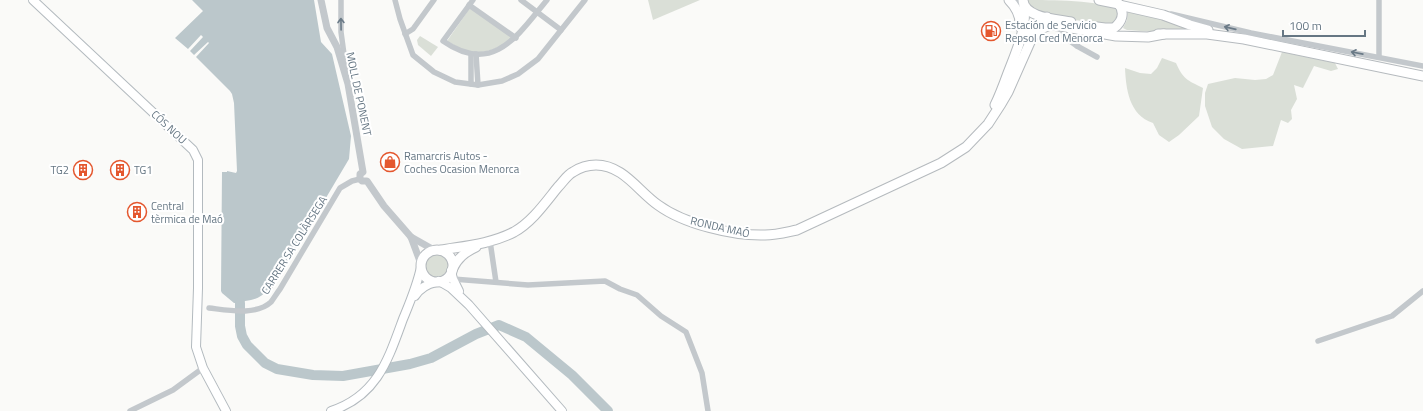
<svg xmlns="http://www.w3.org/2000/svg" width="1423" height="411" font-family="'Titillium Web',sans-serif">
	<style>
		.green { fill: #dadfd7 }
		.water { fill: #bbc7cb }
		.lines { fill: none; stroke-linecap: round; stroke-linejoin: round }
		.river { stroke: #bbc7cb; stroke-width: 10 }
		.secondary-casing { stroke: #b3babf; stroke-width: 10 }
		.primary-casing { stroke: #b5babe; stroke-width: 11 }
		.minor { stroke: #c3c8cc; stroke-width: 5.5 }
		.tertiary { stroke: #c3c8cc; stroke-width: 7 }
		.secondary { stroke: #fff; stroke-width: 8 }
		.primary { stroke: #fff; stroke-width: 9 }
		.oneway { stroke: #6a7a87 }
		.labels { text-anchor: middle; stroke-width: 4; stroke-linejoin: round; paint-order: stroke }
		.poi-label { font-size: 11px; fill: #657683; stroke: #fff; text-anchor: start }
		.street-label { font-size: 11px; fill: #657683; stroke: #fff }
	</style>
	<rect width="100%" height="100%" fill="#fafaf8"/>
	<!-- green -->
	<g class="green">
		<polygon points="648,0 700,0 653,20"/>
		<path d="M1028,0C1047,0 1104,0 1117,10C1119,20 1115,23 1106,26L1036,12L1028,5Z"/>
		<path d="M470,8L513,38C502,47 484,55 469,52C462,50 453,44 447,41Z"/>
		<polygon points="1128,10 1159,16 1192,30 1154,32 1127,30 1123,28 1127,20"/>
		<polygon points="420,36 438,47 431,56 418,45 417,40"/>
		<polygon points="1282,52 1335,63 1338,69 1331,71 1314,66 1303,88 1294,85 1297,99 1291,110 1292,119 1288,123 1281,120 1273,146 1242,149 1224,139 1212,127 1205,106 1205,93 1208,84 1235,78 1255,80 1266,79 1273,75"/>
		<path d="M1162,58L1176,63C1183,79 1187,80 1203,88L1199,116L1179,135L1169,142L1159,135L1153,123C1129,115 1126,89 1125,68L1140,73L1151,74L1157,68Z"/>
		<circle cx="437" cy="266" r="12"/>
	</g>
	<!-- water -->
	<path class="water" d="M192,0H314L321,42L332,54L351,136L349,159L272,289H269C261,297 256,300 245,301L243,303H234L222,293L221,291L222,172H227V171L236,173L237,171L234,103L232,94L230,91L196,57L209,43L208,42L194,55L190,51L203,37L201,35L188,49L175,38L203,11Z"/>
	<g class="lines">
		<!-- river -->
		<polyline class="river" points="240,303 240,326 242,336 247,345 265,363 277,369 313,375 343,376 410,364 431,358 476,334 499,325 526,337 572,375 608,411"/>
		<!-- secondary casing -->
		<g class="secondary-casing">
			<g id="secondary">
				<polyline points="33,0 193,150 198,160 198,288 196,347 203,368 226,411"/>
				<polyline points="451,271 453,279 459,291"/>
				<polyline points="439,281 451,288 469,305 562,411"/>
				<path d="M415,296C420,288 427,284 436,282"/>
				<path d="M331,411C377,396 388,360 403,319C410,302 417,286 421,267"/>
			</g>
		</g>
		<!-- primary casing -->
		<g class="primary-casing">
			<g id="primary">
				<path d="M1009,0C1016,7 1021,16 1020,27"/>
				<path d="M1023,0C1024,18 1057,19 1071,22"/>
				<polyline points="1119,5 1163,15 1190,25 1208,30"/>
				<path d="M1097,27L1105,28H1114C1122,22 1125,13 1119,4L1099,0"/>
				<polyline points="1158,34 1207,34 1244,39 1423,76"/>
				<polyline points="1028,36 1040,20 1047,17"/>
				<path d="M995,105C1000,95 1004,84 1008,73C1016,52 1027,29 1024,6"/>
				<path d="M441,250C465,246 491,244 514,232C532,222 545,203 558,187C563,182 567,175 573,172C579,168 588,165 596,165C623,165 638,191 658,205C684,224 733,236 765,235C776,235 787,232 797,230L941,163L966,147L988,124L1001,104L1008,92L1031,40L1037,31L1043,28L1050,25L1060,26L1116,36L1148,37L1164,34"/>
				<circle cx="437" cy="266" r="16"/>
				<path d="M452,270C457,258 465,252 476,247"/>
			</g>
		</g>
		<!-- minor -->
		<g class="minor">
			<polyline points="341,0 341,32 346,69"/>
			<polyline points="395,0 400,19 413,55 434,72 455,82 478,85 502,81 518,74 538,59 585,0"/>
			<path d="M473,0L443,41C493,76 518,35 547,0"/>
			<polyline points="521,0 561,30"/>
			<polyline points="469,5 516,38"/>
			<polyline points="1171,14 1251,33 1423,66"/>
			<polyline points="1080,30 1077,46 1097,57"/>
			<polyline points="405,34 413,29 434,0"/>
			<polyline points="1060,34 1077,46"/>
			<polyline points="471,54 471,84"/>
			<polyline points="476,54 478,85"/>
			<polyline points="1379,57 1379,0"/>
			<polyline points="490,241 496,282"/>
			<polyline points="453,279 528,285 605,281 620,289 637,295 661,316 686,332 702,373 708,411"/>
			<path d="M209,308C227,310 256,316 271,302C274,298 277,293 280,289L340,188L352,181L360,179"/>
			<polyline points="1318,341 1392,316 1423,291"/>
			<polyline points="130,411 173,390 203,368"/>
		</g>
		<!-- tertiary -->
		<g class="tertiary">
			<polyline points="321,0 327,28 337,47 348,84 363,172 360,174 360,179 362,181 367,181 384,206 411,237 421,264"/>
			<polyline points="1015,0 1024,5"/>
			<polyline points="411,237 434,250"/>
		</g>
		<!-- secondary -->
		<use href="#secondary" class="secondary"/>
		<!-- primary -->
		<use href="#primary" class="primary"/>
	</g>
	<!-- one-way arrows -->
	<defs><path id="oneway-shaft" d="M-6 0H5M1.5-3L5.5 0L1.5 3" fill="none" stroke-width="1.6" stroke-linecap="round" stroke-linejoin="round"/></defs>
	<g class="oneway">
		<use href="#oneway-shaft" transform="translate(341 24) rotate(-91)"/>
		<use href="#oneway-shaft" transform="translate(1230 28) rotate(-167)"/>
		<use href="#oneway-shaft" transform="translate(1357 53) rotate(-169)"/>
	</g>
	<!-- icons -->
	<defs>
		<g id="fuel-ring" transform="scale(1)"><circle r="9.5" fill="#fff" stroke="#e4572e" stroke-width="1.5"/><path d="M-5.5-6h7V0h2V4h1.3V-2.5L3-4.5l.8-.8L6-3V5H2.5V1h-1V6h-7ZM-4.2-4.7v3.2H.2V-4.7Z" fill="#e4572e"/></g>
		<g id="shop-ring" transform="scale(1)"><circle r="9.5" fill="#fff" stroke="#e4572e" stroke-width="1.5"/><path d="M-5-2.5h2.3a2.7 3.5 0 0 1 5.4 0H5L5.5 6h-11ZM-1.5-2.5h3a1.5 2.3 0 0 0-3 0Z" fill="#e4572e"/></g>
		<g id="building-ring" transform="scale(1)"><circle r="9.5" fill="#fff" stroke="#e4572e" stroke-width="1.5"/><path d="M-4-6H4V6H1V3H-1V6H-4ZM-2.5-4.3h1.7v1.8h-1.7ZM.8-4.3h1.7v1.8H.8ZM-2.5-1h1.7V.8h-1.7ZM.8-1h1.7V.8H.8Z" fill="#e4572e"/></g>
	</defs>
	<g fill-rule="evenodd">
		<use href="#fuel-ring" x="991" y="31"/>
		<use href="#shop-ring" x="390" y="162"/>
		<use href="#building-ring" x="83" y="170"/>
		<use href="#building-ring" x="120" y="170"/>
		<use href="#building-ring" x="137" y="212"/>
	</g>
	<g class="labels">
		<!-- poi labels -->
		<g class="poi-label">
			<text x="1005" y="29">Estación de Servicio<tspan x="1005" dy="13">Repsol Cred Menorca</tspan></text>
			<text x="404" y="160">Ramarcris Autos -<tspan x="404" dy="13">Coches Ocasion Menorca</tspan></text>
			<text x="69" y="174" text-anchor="end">TG2</text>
			<text x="134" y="174">TG1</text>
			<text x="151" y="210">Central<tspan x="151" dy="13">tèrmica de Maó</tspan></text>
		</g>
		<!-- street labels -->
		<g class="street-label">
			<text transform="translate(359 94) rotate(78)" y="4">MOLL DE PONENT</text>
			<text transform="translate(169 127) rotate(43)" y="4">CÓS NOU</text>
			<text transform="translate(720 227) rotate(13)" y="4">RONDA MAÓ</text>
			<text transform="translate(294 245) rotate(-58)" y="4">CARRER SA COLÀRSEGA</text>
		</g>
	</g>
	<!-- scale -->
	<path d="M1283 30v6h82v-6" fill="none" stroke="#657683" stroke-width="2"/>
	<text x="1289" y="30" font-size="12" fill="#657683" stroke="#ffffff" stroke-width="3" paint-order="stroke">100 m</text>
</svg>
